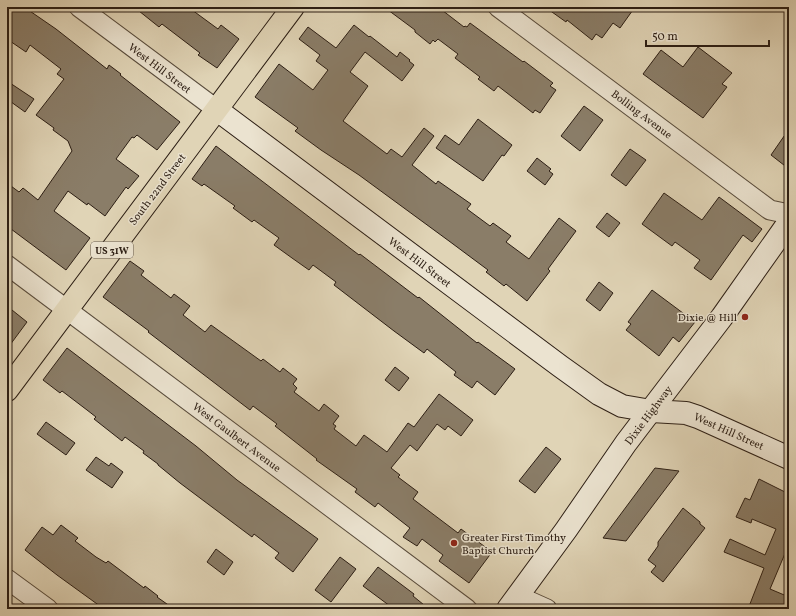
<svg xmlns="http://www.w3.org/2000/svg" width="796" height="616" font-family="Vollkorn,serif">
	<style>
		.building { fill: #8a7d68; stroke: #2c1e14 }
		.lines { fill: none; stroke-linecap: round; stroke-linejoin: round }
		.street-casing { stroke: #594c3c; stroke-width: 21 }
		.secondary-casing { stroke: #2c1e14; stroke-width: 24 }
		.primary-casing { stroke: #2c1e14; stroke-width: 24 }
		.street { stroke: #ebe3d0; stroke-width: 19 }
		.secondary { stroke: #ebe3d0; stroke-width: 22 }
		.primary { stroke: #e0d4b6; stroke-width: 22 }
		.poi-dot { fill: #8f2418; stroke: #ebe3d0; stroke-width: 1.5 }
		.labels { text-anchor: middle; stroke-width: 3; stroke-linejoin: round; paint-order: stroke }
		.shield { fill: #ebe3d0; stroke: #65594c; stroke-width: 1 }
		.shield-label { font-size: 10px; font-weight: bold; fill: #2c1e14 }
		.street-label { font-size: 11px; fill: #2c1e14; stroke: #ebe3d0 }
		.poi-label { font-size: 11px; fill: #2c1e14; stroke: #ebe3d0; text-anchor: end }
	</style>
	<rect width="100%" height="100%" fill="#e0d4b6"/>
	<filter id="stains"><feTurbulence type="fractalNoise" baseFrequency=".005" numOctaves="4"/><feColorMatrix values="0 0 0 0 .2 0 0 0 0 .09 0 0 0 0 .02 0 0 0 .5 -.17"/></filter>
	<radialGradient id="worn" r=".72"><stop offset=".6" stop-color="#630" stop-opacity="0"/><stop offset="1" stop-color="#630" stop-opacity=".3"/></radialGradient>
	<!-- building -->
	<g class="building">
		<polygon points="7,7 24,7 56,29 107,69 109,65 121,74 120,75 180,122 157,150 137,135 134,138 132,137 116,159 139,176 128,189 126,187 105,216 88,203 87,205 68,191 54,211 90,238 66,270 7,226 7,183 19,192 23,188 38,200 72,151 68,141 53,130 54,128 36,115 64,79 57,74 61,69 30,45 26,52 7,39"/>
		<polygon points="134,7 188,7 218,29 221,25 239,39 217,68 198,55 200,53 162,24 159,27"/>
		<polygon points="384,7 438,7 464,27 465,26 467,27 470,23 523,62 524,61 553,83 550,86 556,90 540,113 535,110 533,113 498,86 494,91 478,79 480,77 455,58 458,54 438,39 435,42 433,40 430,44 415,32 415,30"/>
		<polygon points="545,7 635,7 620,28 613,23 602,38 596,34 592,40 567,20 566,22"/>
		<polygon points="354,25 369,37 370,36 397,57 400,52 410,60 409,61 414,65 402,81 365,52 350,72 368,86 343,121 387,154 391,149 402,157 424,128 434,136 412,165 436,184 438,181 471,204 467,209 490,226 493,223 511,236 506,242 529,259 559,218 576,231 548,269 550,271 527,301 506,284 504,286 486,272 488,270 449,241 359,175 321,150 295,131 298,128 255,97 279,64 313,90 328,70 316,61 320,55 299,39 308,27 336,48"/>
		<polygon points="698,47 732,73 722,84 727,87 703,118 643,74 661,50 683,67"/>
		<polygon points="7,81 34,99 25,112 7,99"/>
		<polygon points="584,106 603,120 580,151 561,136"/>
		<polygon points="478,119 512,145 504,156 502,155 483,181 436,148 445,135 459,145"/>
		<polygon points="789,129 789,169 771,155"/>
		<polygon points="216,146 359,255 360,254 418,298 419,297 477,343 478,342 515,369 495,395 477,381 472,388 454,375 456,372 427,349 424,353 394,331 334,285 336,282 313,265 309,270 292,258 274,245 279,238 254,220 252,222 233,208 235,206 204,184 202,186 192,179"/>
		<polygon points="630,149 646,160 626,186 611,175"/>
		<polygon points="537,158 551,169 549,171 553,174 545,185 527,171"/>
		<polygon points="664,193 702,220 719,197 762,229 752,242 743,235 711,280 694,268 700,260 675,242 672,246 642,224"/>
		<polygon points="607,213 620,223 609,237 596,227"/>
		<polygon points="130,261 144,271 141,275 171,298 174,294 190,306 183,315 205,332 211,325 261,361 263,359 280,372 283,368 297,379 293,384 297,388 294,392 319,411 324,404 339,416 333,424 336,426 334,429 356,446 364,435 387,452 408,423 414,427 439,394 473,420 461,436 448,426 445,430 437,424 417,451 410,445 391,468 400,475 398,477 418,492 413,499 458,533 461,529 492,552 469,583 439,561 443,555 422,539 417,546 403,537 410,528 378,503 375,507 355,492 357,489 316,460 317,459 275,426 277,424 253,406 250,410 148,332 149,331 103,297"/>
		<polygon points="599,282 613,293 600,311 586,300"/>
		<polygon points="652,290 695,322 679,342 673,337 659,356 626,330 631,324 628,322"/>
		<polygon points="7,306 27,322 7,349"/>
		<polygon points="67,348 196,446 237,480 318,539 293,572 275,558 279,553 254,534 252,537 180,483 158,465 158,464 143,453 144,451 125,437 122,441 94,419 96,417 87,410 62,391 60,393 43,380"/>
		<polygon points="395,367 409,378 399,391 385,380"/>
		<polygon points="46,422 75,443 66,455 37,434"/>
		<polygon points="546,447 561,459 535,493 519,481"/>
		<polygon points="96,457 109,466 111,463 123,472 112,488 86,470"/>
		<polygon points="655,468 679,471 626,541 603,538"/>
		<polygon points="759,479 789,494 789,544 770,589 789,597 789,609 748,609 764,568 724,552 730,539 765,555 776,529 752,519 751,523 736,517 745,498 750,500"/>
		<polygon points="683,508 700,522 700,524 705,528 663,582 651,572 656,566 648,560 658,546 658,542"/>
		<polygon points="61,525 78,538 75,541 96,557 106,563 108,561 144,588 145,586 158,596 157,597 174,609 104,609 57,575 25,550 42,527 53,535"/>
		<polygon points="216,549 233,562 224,575 207,562"/>
		<polygon points="340,557 356,569 331,602 315,590"/>
		<polygon points="378,567 414,594 413,596 429,609 394,609 363,586"/>
	</g>
	<g class="lines">
		<!-- street casing -->
		<g class="street-casing">
			<g id="street">
				<polyline points="79,7 216,109"/>
				<polyline points="498,7 770,210 789,214"/>
				<polyline points="7,265 467,609"/>
				<polyline points="7,579 48,609"/>
				<polyline points="518,596 547,609"/>
			</g>
		</g>
		<!-- secondary casing -->
		<g class="secondary-casing">
			<g id="secondary">
				<polyline points="216,109 560,366 599,394 622,406 651,411 686,413 698,417 789,458"/>
				<polyline points="508,609 566,530 626,443 722,317 789,222"/>
			</g>
		</g>
		<!-- primary casing -->
		<g class="primary-casing">
			<polyline id="primary" points="7,390 293,7"/>
		</g>
		<!-- street -->
		<use href="#street" class="street"/>
		<!-- secondary -->
		<use href="#secondary" class="secondary"/>
		<!-- primary -->
		<use href="#primary" class="primary"/>
	</g>
	<!-- markers -->
	<g class="poi-dot">
		<circle cx="745" cy="317" r="4"/>
		<circle cx="454" cy="543" r="4"/>
	</g>
	<g class="labels">
		<!-- shield labels -->
		<rect class="shield" x="91" y="242" width="42" height="16" rx="3"/>
		<g class="shield-label">
			<text x="112" y="254">US 31W</text>
		</g>
		<!-- street labels -->
		<g class="street-label">
			<text transform="translate(160 68) rotate(37)" y="4">West Hill Street</text>
			<text transform="translate(642 114) rotate(37)" y="4">Bolling Avenue</text>
			<text transform="translate(157 189) rotate(-53)" y="4">South 22nd Street</text>
			<text transform="translate(420 262) rotate(37)" y="4">West Hill Street</text>
			<text transform="translate(648 415) rotate(-53)" y="4">Dixie Highway</text>
			<text transform="translate(729 431) rotate(24)" y="4">West Hill Street</text>
			<text transform="translate(237 437) rotate(37)" y="4">West Gaulbert Avenue</text>
		</g>
		<!-- poi labels -->
		<g class="poi-label">
			<text x="737" y="321">Dixie @ Hill</text>
			<text x="462" y="541" text-anchor="start">Greater First Timothy<tspan x="462" dy="13">Baptist Church</tspan></text>
		</g>
	</g>
	<!-- margin -->
	<rect width="796" height="616" fill="none" stroke="#e0d4b6" stroke-width="24"/>
	<rect x="8" y="8" width="780" height="600" fill="none" stroke="#2c1e14" stroke-width="2"/>
	<rect x="12" y="12" width="772" height="592" fill="none" stroke="#2c1e14"/>
	<!-- scale -->
	<path d="M646 40v6h123v-6" fill="none" stroke="#2c1e14" stroke-width="2"/>
	<text x="652" y="40" font-size="12" fill="#2c1e14" stroke="#ebe3d0" stroke-width="3" paint-order="stroke">50 m</text>
	<rect width="100%" height="100%" filter="url(#stains)"/>
	<rect width="100%" height="100%" fill="url(#worn)"/>
</svg>
